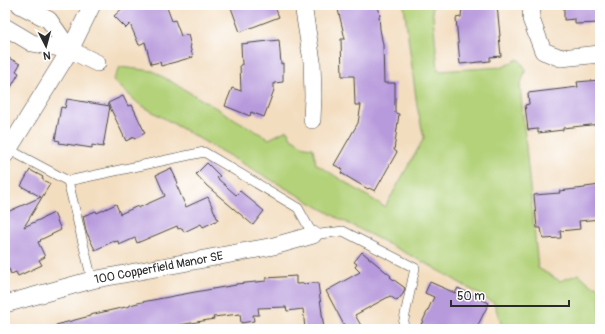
<svg xmlns="http://www.w3.org/2000/svg" width="605" height="334" font-family="Pangolin,sans-serif">
	<style>
		.green { fill: #b3d279; stroke: #6f7e52 }
		.building { fill: #b79adc }
		.lines { fill: none; stroke-linecap: round; stroke-linejoin: round }
		.service-casing { stroke: #494641; stroke-width: 10 }
		.minor-casing { stroke: #494641; stroke-width: 18 }
		.service { stroke: #fff; stroke-width: 9 }
		.minor { stroke: #fff; stroke-width: 17 }
		.labels { text-anchor: middle; stroke-width: 3; stroke-linejoin: round; paint-order: stroke }
		.street-label { font-size: 12px; fill: #2b2b2b; stroke: #fff }
	</style>
	<rect width="100%" height="100%" fill="#fff"/>
	<filter id="ink" filterUnits="userSpaceOnUse"><feTurbulence type="fractalNoise" baseFrequency=".025" numOctaves="2"/><feDisplacementMap in="SourceGraphic" scale="8" xChannelSelector="R" yChannelSelector="G"/><feConvolveMatrix kernelMatrix="1 2 1 2 8 2 1 2 1" color-interpolation-filters="sRGB"/></filter>
	<filter id="wash" filterUnits="userSpaceOnUse"><feTurbulence type="fractalNoise" baseFrequency=".012" numOctaves="4" result="noise"/><feDisplacementMap in="SourceGraphic" scale="16" xChannelSelector="R" yChannelSelector="G"/><feGaussianBlur stdDeviation="0.9" result="paint"/><feColorMatrix in="noise" values="0 0 0 0 0 0 0 0 0 0 0 0 0 0 0 0 0 1.4 0 .05"/><feComposite in="paint" operator="in"/></filter>
	<g filter="url(#wash)">
		<rect width="100%" height="100%" fill="#f3ddbf"/>
		<!-- green -->
		<polygon class="green" points="404,5 432,5 438,71 503,67 518,59 526,69 520,86 538,268 560,281 579,274 591,285 600,287 600,329 503,329 494,303 431,266 336,217 139,104 113,80 120,67 153,71 269,139 287,130 291,138 305,147 313,148 316,164 385,207 424,138 417,106"/>
		<g id="blocks">
			<!-- building -->
			<g class="building">
				<polygon points="126,5 166,5 172,21 175,20 181,36 188,35 191,46 190,47 193,57 161,66 160,62 151,64 145,42 139,45 130,24 126,28 114,16"/>
				<polygon points="230,5 274,5 279,17 240,32"/>
				<polygon points="337,5 378,5 380,16 379,16 380,29 383,45 384,83 395,83 395,113 399,114 394,150 397,152 375,191 369,188 368,189 341,173 343,169 334,165 358,123 361,105 355,105 354,76 342,76 341,39 345,39"/>
				<polygon points="462,5 497,5 500,36 499,36 501,56 490,57 490,61 460,64 456,18 461,17"/>
				<polygon points="564,5 600,5 600,23 575,24 575,19 564,20"/>
				<polygon points="279,40 281,64 283,63 283,82 274,83 274,90 264,117 251,112 250,116 225,106 232,88 241,91 240,65 242,65 241,44"/>
				<polygon points="5,56 20,64 16,71 19,73 5,98"/>
				<polygon points="600,80 600,124 563,128 563,130 538,133 538,129 528,130 525,105 529,104 528,93 578,87 577,82"/>
				<polygon points="123,96 128,106 132,105 145,133 134,139 134,137 126,141 108,103"/>
				<polygon points="67,99 110,106 103,147 92,145 92,148 59,143 60,141 55,140 61,107 65,108"/>
				<polygon points="207,163 220,176 217,178 236,195 240,191 264,211 253,225 207,186 196,174"/>
				<polygon points="171,168 178,183 176,184 186,207 208,197 218,220 203,227 201,224 184,232 182,228 178,229 177,226 137,243 135,238 119,245 118,241 114,242 114,241 95,250 86,231 83,216 96,211 97,213 116,204 120,214 138,206 138,208 165,196 156,175"/>
				<polygon points="30,170 43,177 42,179 50,184 24,227 54,213 61,230 40,240 41,241 38,242 45,257 39,260 42,265 18,276 16,272 11,274 9,269 5,271 5,213 41,197 21,186"/>
				<polygon points="600,185 600,219 579,221 580,229 560,231 561,238 543,239 541,228 537,228 534,195 560,193 559,191 585,188 585,187"/>
				<polygon points="362,252 391,276 390,277 405,288 403,294 397,301 390,296 355,315 363,329 346,329 326,291 360,272 355,267 357,264 354,262"/>
				<polygon points="296,276 296,284 318,283 324,329 305,329 303,309 287,311 286,307 258,308 259,315 253,315 254,321 241,323 240,314 213,317 214,319 174,326 175,329 57,329 56,325 90,316 90,315 130,306 130,305 142,302 195,292 236,285 236,284 266,281 266,278"/>
				<polygon points="430,282 455,293 458,288 489,303 476,329 419,329 434,297 425,293"/>
			</g>
		</g>
	</g>
	<g filter="url(#ink)">
		<use href="#blocks" fill-opacity="0" stroke="#494641" stroke-width="1"/>
		<g class="lines">
			<!-- service casing -->
			<g class="service-casing">
				<g id="service">
					<polyline points="6,148 68,181 204,152 298,208 313,235 343,231 415,268 402,329"/>
					<polyline points="68,181 92,280"/>
				</g>
			</g>
			<!-- minor casing -->
			<g class="minor-casing">
				<g id="minor">
					<polyline points="20,5 49,20 70,50"/>
					<polyline points="303,5 312,61 313,96 312,120"/>
					<polyline points="532,5 531,19 543,51 561,58 600,54"/>
					<polyline points="5,27 32,43 70,50 97,63"/>
					<polyline points="5,155 70,50 92,5"/>
					<path id="s1" d="M5,304L92,280L274,246L313,235"/>
				</g>
			</g>
			<!-- service -->
			<use href="#service" class="service"/>
			<!-- minor -->
			<use href="#minor" class="minor"/>
		</g>
	</g>
	<g class="labels">
		<!-- street labels -->
		<g class="street-label">
			<text dy="4" stroke="none"><textPath href="#s1" startOffset="158">100 Copperfield Manor SE</textPath></text>
		</g>
	</g>
	<!-- margin -->
	<rect width="605" height="334" fill="none" stroke="#fff" stroke-width="20"/>
	<!-- north arrow -->
	<g transform="translate(46 46) rotate(174)" stroke="#ffffff" stroke-width="3" paint-order="stroke">
	<path d="M0-3L7 15L0 10L-7 15Z" fill="#2b2b2b"/>
	<text y="-6" font-size="11" font-weight="bold" text-anchor="middle" fill="#2b2b2b">N</text>
	</g>
	<!-- scale -->
	<path d="M451 300v6h118v-6" fill="none" stroke="#2b2b2b" stroke-width="2"/>
	<text x="457" y="300" font-size="12" fill="#2b2b2b" stroke="#ffffff" stroke-width="3" paint-order="stroke">50 m</text>
</svg>
